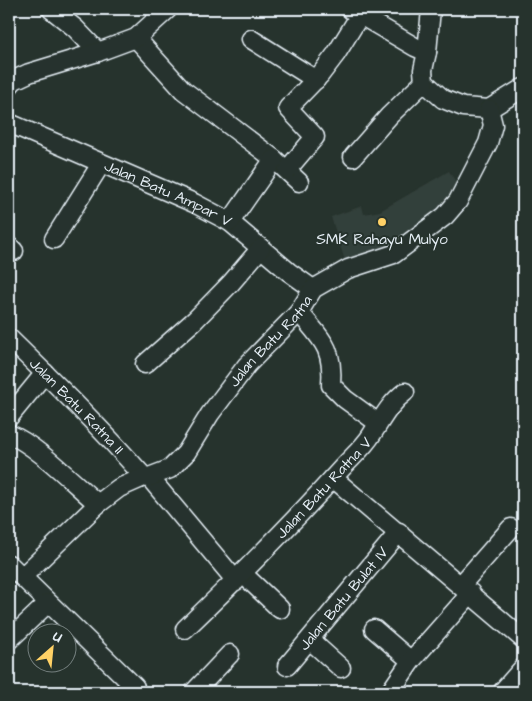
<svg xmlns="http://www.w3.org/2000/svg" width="532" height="701" font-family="'Architects Daughter',sans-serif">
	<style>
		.built { fill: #333f3a }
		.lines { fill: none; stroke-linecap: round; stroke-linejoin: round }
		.minor-casing { stroke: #e8f1f8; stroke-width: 21 }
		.minor { stroke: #26332d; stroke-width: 18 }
		.poi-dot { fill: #ffd166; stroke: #26332d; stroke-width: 2 }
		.labels { text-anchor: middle; stroke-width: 4; stroke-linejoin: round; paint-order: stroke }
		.street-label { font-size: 15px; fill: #e8f1f8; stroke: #26332d }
		.poi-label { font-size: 15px; fill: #e8f1f8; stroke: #26332d }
	</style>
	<rect width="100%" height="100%" fill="#26332d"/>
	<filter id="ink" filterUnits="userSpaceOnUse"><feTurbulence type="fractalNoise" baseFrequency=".02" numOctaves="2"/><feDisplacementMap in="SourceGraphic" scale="10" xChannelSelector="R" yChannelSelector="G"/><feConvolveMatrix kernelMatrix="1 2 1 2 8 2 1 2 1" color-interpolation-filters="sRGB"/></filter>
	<g filter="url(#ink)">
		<!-- built -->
		<polygon class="built" points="449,171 461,190 442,202 448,210 391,250 347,267 331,217 362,206 364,214 380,211"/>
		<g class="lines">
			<!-- minor casing -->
			<g class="minor-casing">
				<g id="minor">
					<polyline points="51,9 75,28 98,52"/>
					<polyline points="350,9 415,47 427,52"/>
					<polyline points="431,9 427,52 423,70 424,82 443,99 463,107 489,109"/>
					<polyline points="136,38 183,90 274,159 299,182"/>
					<polyline points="251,39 316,80"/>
					<polyline points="9,86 14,80 29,73 98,52 136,38 168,9"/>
					<polyline points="489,109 523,88"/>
					<path id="s1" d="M9,123L194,203L230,222L289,272L313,289"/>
					<polyline points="353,157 389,116 424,82"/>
					<polyline points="287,170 315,137 288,108 320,75 336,54 360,15"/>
					<polyline points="230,222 274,159"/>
					<polyline points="54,239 101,164"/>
					<polyline points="9,246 14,251"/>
					<path d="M299,312C321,339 334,347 331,385L345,399L378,423"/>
					<path id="s2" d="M9,338C55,383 101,428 144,477"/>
					<polyline points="145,364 195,320 231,283 261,248"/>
					<polyline points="9,417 45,373"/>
					<path d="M9,434C37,445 74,484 98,504"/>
					<polyline points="149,477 236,581"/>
					<polyline points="333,478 523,639"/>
					<polyline points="9,564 135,687 124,692"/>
					<polyline points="243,574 280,609"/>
					<path id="s3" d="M22,577L98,504L119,488L144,477H149L170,469L186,453L210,414L247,365L299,312L313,289L348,269L394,254L445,216L458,201L488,143L493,125L489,109"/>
					<polyline points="461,585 511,528"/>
					<path id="s4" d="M185,629C239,577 292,524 342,468C352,457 365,446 372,434C382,419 390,403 405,392"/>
					<polyline points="374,629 411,661"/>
					<polyline points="9,640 48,603"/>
					<polyline points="310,640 341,668"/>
					<path id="s5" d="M287,666L399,532"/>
					<polyline points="194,692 230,654"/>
					<polyline points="390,692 411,661 471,593"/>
					<polyline points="502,692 523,668"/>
				</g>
			</g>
			<!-- minor -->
			<use href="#minor" class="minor"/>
		</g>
	</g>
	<!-- markers -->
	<circle class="poi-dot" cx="382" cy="222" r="5"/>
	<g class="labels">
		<!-- street labels -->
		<g class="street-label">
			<text dy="5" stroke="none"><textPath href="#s1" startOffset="174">Jalan Batu Ampar V</textPath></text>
			<text dy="5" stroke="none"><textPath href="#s3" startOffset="350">Jalan Batu Ratna</textPath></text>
			<text dy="5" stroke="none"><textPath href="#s2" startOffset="96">Jalan Batu Ratna II</textPath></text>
			<text dy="5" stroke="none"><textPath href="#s4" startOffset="198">Jalan Batu Ratna V</textPath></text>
			<text dy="5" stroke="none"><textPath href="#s5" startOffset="88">Jalan Batu Bulat IV</textPath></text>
		</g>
		<!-- poi labels -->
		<g class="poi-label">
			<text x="382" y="244">SMK Rahayu Mulyo</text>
		</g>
	</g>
	<!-- margin -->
	<rect width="532" height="701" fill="none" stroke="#26332d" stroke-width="30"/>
	<rect x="15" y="15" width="502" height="671" fill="none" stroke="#e8f1f8" stroke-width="2" filter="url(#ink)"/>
	<!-- north arrow -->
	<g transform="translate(52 648) rotate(27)"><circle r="24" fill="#26332d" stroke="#747f7e"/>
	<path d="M0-4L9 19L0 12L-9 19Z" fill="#ffd166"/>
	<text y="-8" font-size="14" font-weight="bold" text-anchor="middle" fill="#e8f1f8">U</text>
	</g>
</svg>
